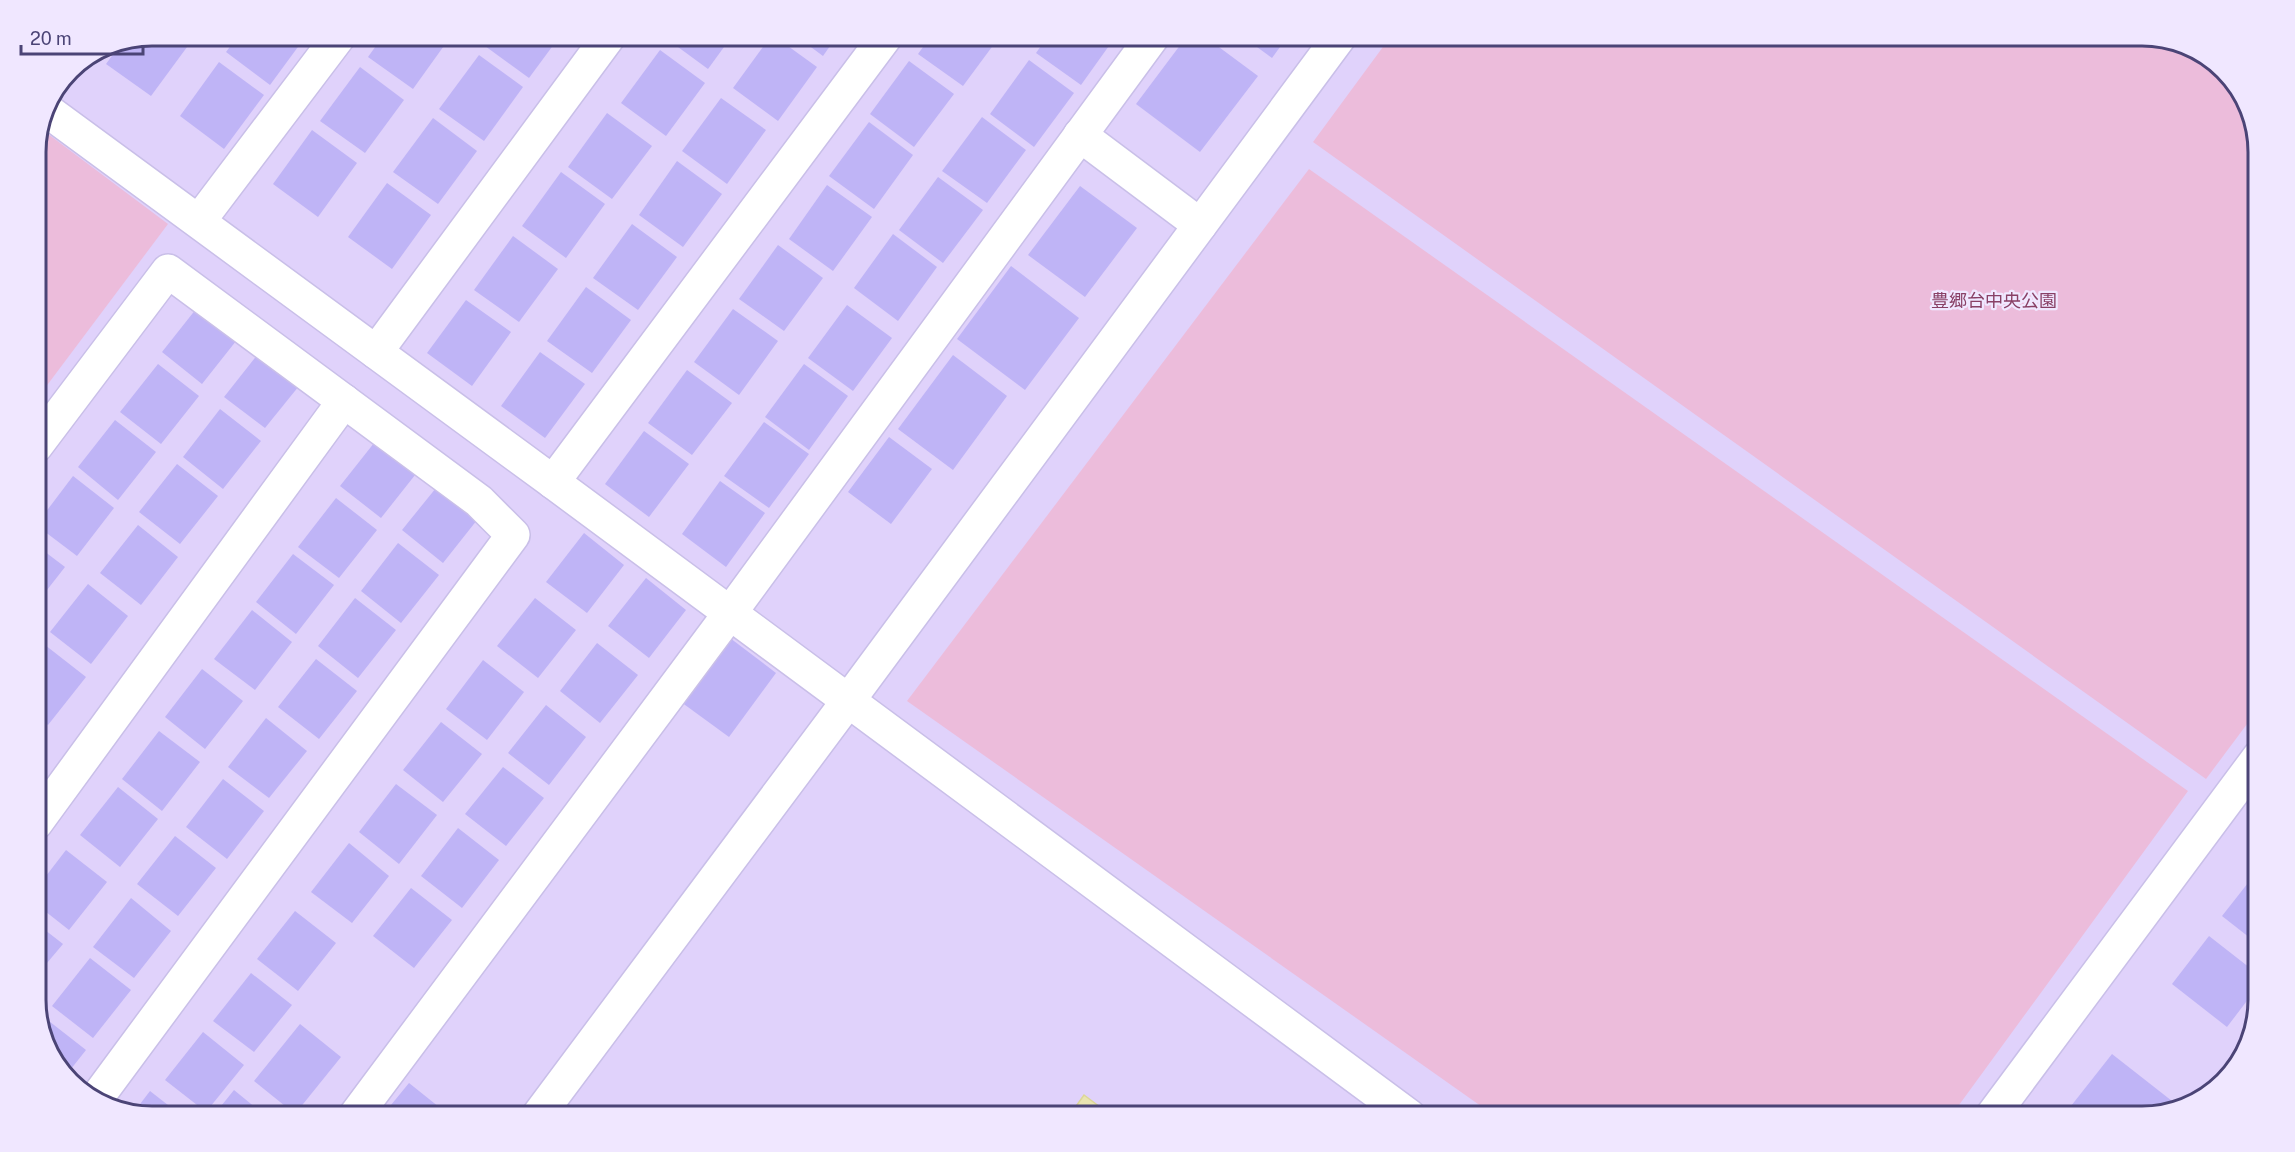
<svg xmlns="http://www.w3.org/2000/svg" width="2295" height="1152" font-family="'Public Sans','Noto Sans JP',sans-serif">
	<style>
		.residential { fill: #e0d2fb }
		.green { fill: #ecbcdb }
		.water { fill: #e9e4b2; stroke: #dcd797; stroke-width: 1.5 }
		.building { fill: #bfb4f6 }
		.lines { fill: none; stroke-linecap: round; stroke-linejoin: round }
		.minor-casing { stroke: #c9bfe8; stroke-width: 36 }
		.tertiary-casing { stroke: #c9bfe8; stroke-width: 36 }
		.minor { stroke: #fff; stroke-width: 33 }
		.tertiary { stroke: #fff; stroke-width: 33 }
		.labels { text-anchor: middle; stroke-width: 4.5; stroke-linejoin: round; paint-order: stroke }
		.park-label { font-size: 18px; fill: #894066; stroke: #f0e7ff }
		.rim { fill: none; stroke: #4b4476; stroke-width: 3 }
	</style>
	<rect width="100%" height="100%" fill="#ebdefe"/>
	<!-- residential -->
	<polygon class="residential" points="152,36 2143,36 2194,48 2240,88 2259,145 2259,1000 2247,1051 2207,1097 2143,1116 152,1116 101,1104 56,1065 36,1008 36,145 45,108 70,70 108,45"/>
	<!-- green -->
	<g class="green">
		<polygon points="1391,36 2143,36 2194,48 2240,88 2259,145 2259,708 2206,779 1313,142"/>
		<polygon points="40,128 168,224 42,392 36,388 36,145"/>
		<polygon points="1309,169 2188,791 1951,1116 1495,1116 907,701"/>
	</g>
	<!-- water -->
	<polygon class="water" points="1084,1095 1112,1116 1069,1116"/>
	<!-- building -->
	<g class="building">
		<polygon points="152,36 180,36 190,43 151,96 106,64 122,42"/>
		<polygon points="238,36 306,36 270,85 226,52"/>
		<polygon points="383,36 451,36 413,89 368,57"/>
		<polygon points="492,36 560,36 529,78 485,46"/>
		<polygon points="663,36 732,36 708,69"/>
		<polygon points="771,36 774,36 817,67 778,121 733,88"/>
		<polygon points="796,36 837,36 823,56"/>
		<polygon points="931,36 1000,36 963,86 918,54"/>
		<polygon points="1048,36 1116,36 1081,85 1036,53"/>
		<polygon points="1187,36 1204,36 1258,76 1200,152 1136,104"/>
		<polygon points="1242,36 1288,36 1272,58"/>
		<polygon points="660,50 705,83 666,136 621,103"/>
		<polygon points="479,55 523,87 484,141 439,109"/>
		<polygon points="1029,60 1074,93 1034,147 990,114"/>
		<polygon points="909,61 954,94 914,147 870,114"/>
		<polygon points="219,62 264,95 224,149 180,116"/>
		<polygon points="360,67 404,100 365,153 320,121"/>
		<polygon points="721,98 766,130 727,184 682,151"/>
		<polygon points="607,113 652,146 612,199 568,167"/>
		<polygon points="982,117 1026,150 987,203 942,171"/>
		<polygon points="433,118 477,151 438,204 393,172"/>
		<polygon points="869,122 913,155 874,209 829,176"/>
		<polygon points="312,130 357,163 318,217 273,184"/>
		<polygon points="677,161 722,194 683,247 639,215"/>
		<polygon points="561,172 605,204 566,258 522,226"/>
		<polygon points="938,177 983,210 943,263 899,230"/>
		<polygon points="387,183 431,215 392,269 348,237"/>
		<polygon points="827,185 872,217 833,271 789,239"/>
		<polygon points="1080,186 1137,228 1085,297 1028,255"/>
		<polygon points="632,224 677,257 638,310 593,278"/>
		<polygon points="893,234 937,267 898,321 854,288"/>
		<polygon points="513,236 558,269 519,322 474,290"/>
		<polygon points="778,245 823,278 784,331 739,299"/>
		<polygon points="1011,266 1079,318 1025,390 957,339"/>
		<polygon points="586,287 631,320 592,373 547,341"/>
		<polygon points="466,300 511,332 472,386 427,353"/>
		<polygon points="200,304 240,336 202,384 162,352"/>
		<polygon points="847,305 892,338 853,391 808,358"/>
		<polygon points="733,309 778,341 739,395 694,362"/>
		<polygon points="262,349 303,381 265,428 224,397"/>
		<polygon points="540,352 585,384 545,438 501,406"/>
		<polygon points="953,355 1007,396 953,470 898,429"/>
		<polygon points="158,364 199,396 161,444 120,412"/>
		<polygon points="804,364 848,396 809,450 765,417"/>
		<polygon points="687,370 732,403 692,455 648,423"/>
		<polygon points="220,409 261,441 223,489 183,457"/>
		<polygon points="115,420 156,452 118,500 78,467"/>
		<polygon points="764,422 809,454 769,508 724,476"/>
		<polygon points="644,431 689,464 649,517 605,484"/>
		<polygon points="889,437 932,469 891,524 848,492"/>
		<polygon points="378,438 419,470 381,518 340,486"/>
		<polygon points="177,464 218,496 180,544 139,512"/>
		<polygon points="73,476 114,508 77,556 36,525"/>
		<polygon points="720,481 765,513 726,567 682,534"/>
		<polygon points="440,483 481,515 443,563 402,530"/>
		<polygon points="336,498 377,530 339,578 298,547"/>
		<polygon points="138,525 178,557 141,605 100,573"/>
		<polygon points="584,533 624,565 587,613 546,582"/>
		<polygon points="398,543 439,575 401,623 361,591"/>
		<polygon points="36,545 65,567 36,604"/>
		<polygon points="293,554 334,585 296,634 256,602"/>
		<polygon points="646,578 686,610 649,658 608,626"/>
		<polygon points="88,584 128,616 91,664 50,632"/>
		<polygon points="355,598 396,630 358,678 318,646"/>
		<polygon points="535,598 576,630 538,678 497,646"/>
		<polygon points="252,610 292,642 255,690 214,659"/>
		<polygon points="730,638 776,673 729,737 681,702"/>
		<polygon points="597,643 638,675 600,723 560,691"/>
		<polygon points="45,645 86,677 48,725 36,715 36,656"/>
		<polygon points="316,659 357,691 319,739 278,707"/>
		<polygon points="483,660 524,692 487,740 446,709"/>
		<polygon points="202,669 243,701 205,749 165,717"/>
		<polygon points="546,705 586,737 549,785 508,753"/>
		<polygon points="266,718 307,751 269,798 228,767"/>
		<polygon points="441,722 482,754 443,802 403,770"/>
		<polygon points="159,731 200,762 162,811 122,779"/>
		<polygon points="503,767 544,798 506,846 465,814"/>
		<polygon points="223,779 264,811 227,859 186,827"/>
		<polygon points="396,784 437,815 399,864 359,832"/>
		<polygon points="118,787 158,819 120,867 80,835"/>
		<polygon points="458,828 499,860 462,908 421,876"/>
		<polygon points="175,836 216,868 178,916 137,884"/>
		<polygon points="349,843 389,876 352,923 311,892"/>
		<polygon points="66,850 107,882 69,930 36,904 36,889"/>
		<polygon points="2259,869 2259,945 2222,916"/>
		<polygon points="411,888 452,920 414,968 373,936"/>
		<polygon points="131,898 171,931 134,978 93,947"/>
		<polygon points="295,911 336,943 298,991 257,959"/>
		<polygon points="36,923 63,944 36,976"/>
		<polygon points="2209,936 2259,975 2259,985 2227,1027 2172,984"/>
		<polygon points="90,958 131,990 93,1038 52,1006"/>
		<polygon points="251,973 292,1005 254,1052 213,1021"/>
		<polygon points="45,1018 86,1050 67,1074 56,1065 42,1023"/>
		<polygon points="300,1024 341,1057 295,1114 254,1081"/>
		<polygon points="203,1032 244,1065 206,1112 165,1080"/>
		<polygon points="2112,1054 2172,1101 2165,1109 2143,1116 2084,1116 2071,1106"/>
		<polygon points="409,1083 444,1111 440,1116 382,1116"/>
		<polygon points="234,1090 266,1116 213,1116"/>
		<polygon points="150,1091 182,1116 152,1116 134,1112"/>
	</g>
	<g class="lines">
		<!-- minor casing -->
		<g class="minor-casing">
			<g id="minor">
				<polyline points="45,109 553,482 1409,1116"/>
				<polyline points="1080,135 1200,225"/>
				<polyline points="199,221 339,36"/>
				<polyline points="376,352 609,36"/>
				<polyline points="36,446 168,271 479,501 513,535 96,1099"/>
				<polyline points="553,482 886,36"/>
				<polyline points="36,823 344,401"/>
				<polyline points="355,1116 730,613 1153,36"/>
			</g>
		</g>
		<!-- tertiary casing -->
		<g class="tertiary-casing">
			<g id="tertiary">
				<polyline points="538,1116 848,701 1340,36"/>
				<polyline points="1992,1116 2259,757"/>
			</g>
		</g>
		<!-- minor -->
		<use href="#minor" class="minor"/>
		<!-- tertiary -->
		<use href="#tertiary" class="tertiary"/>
	</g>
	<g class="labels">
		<!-- park labels -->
		<g class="park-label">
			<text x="1994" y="307">豊郷台中央公園</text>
		</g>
	</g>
	<!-- crop -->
	<path d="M0 0H2295V1152H0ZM152 46H2142A106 106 0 0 1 2248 152V1000A106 106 0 0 1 2142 1106H152A106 106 0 0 1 46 1000V152A106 106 0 0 1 152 46Z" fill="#f0e7ff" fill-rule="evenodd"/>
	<path class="rim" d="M152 46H2142A106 106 0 0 1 2248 152V1000A106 106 0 0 1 2142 1106H152A106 106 0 0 1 46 1000V152A106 106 0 0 1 152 46Z"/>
	<!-- scale -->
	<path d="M21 45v9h122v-9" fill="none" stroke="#4b4476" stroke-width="3"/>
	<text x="30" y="45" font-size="18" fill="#4b4476" stroke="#f0e7ff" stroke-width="4.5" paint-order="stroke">20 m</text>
</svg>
